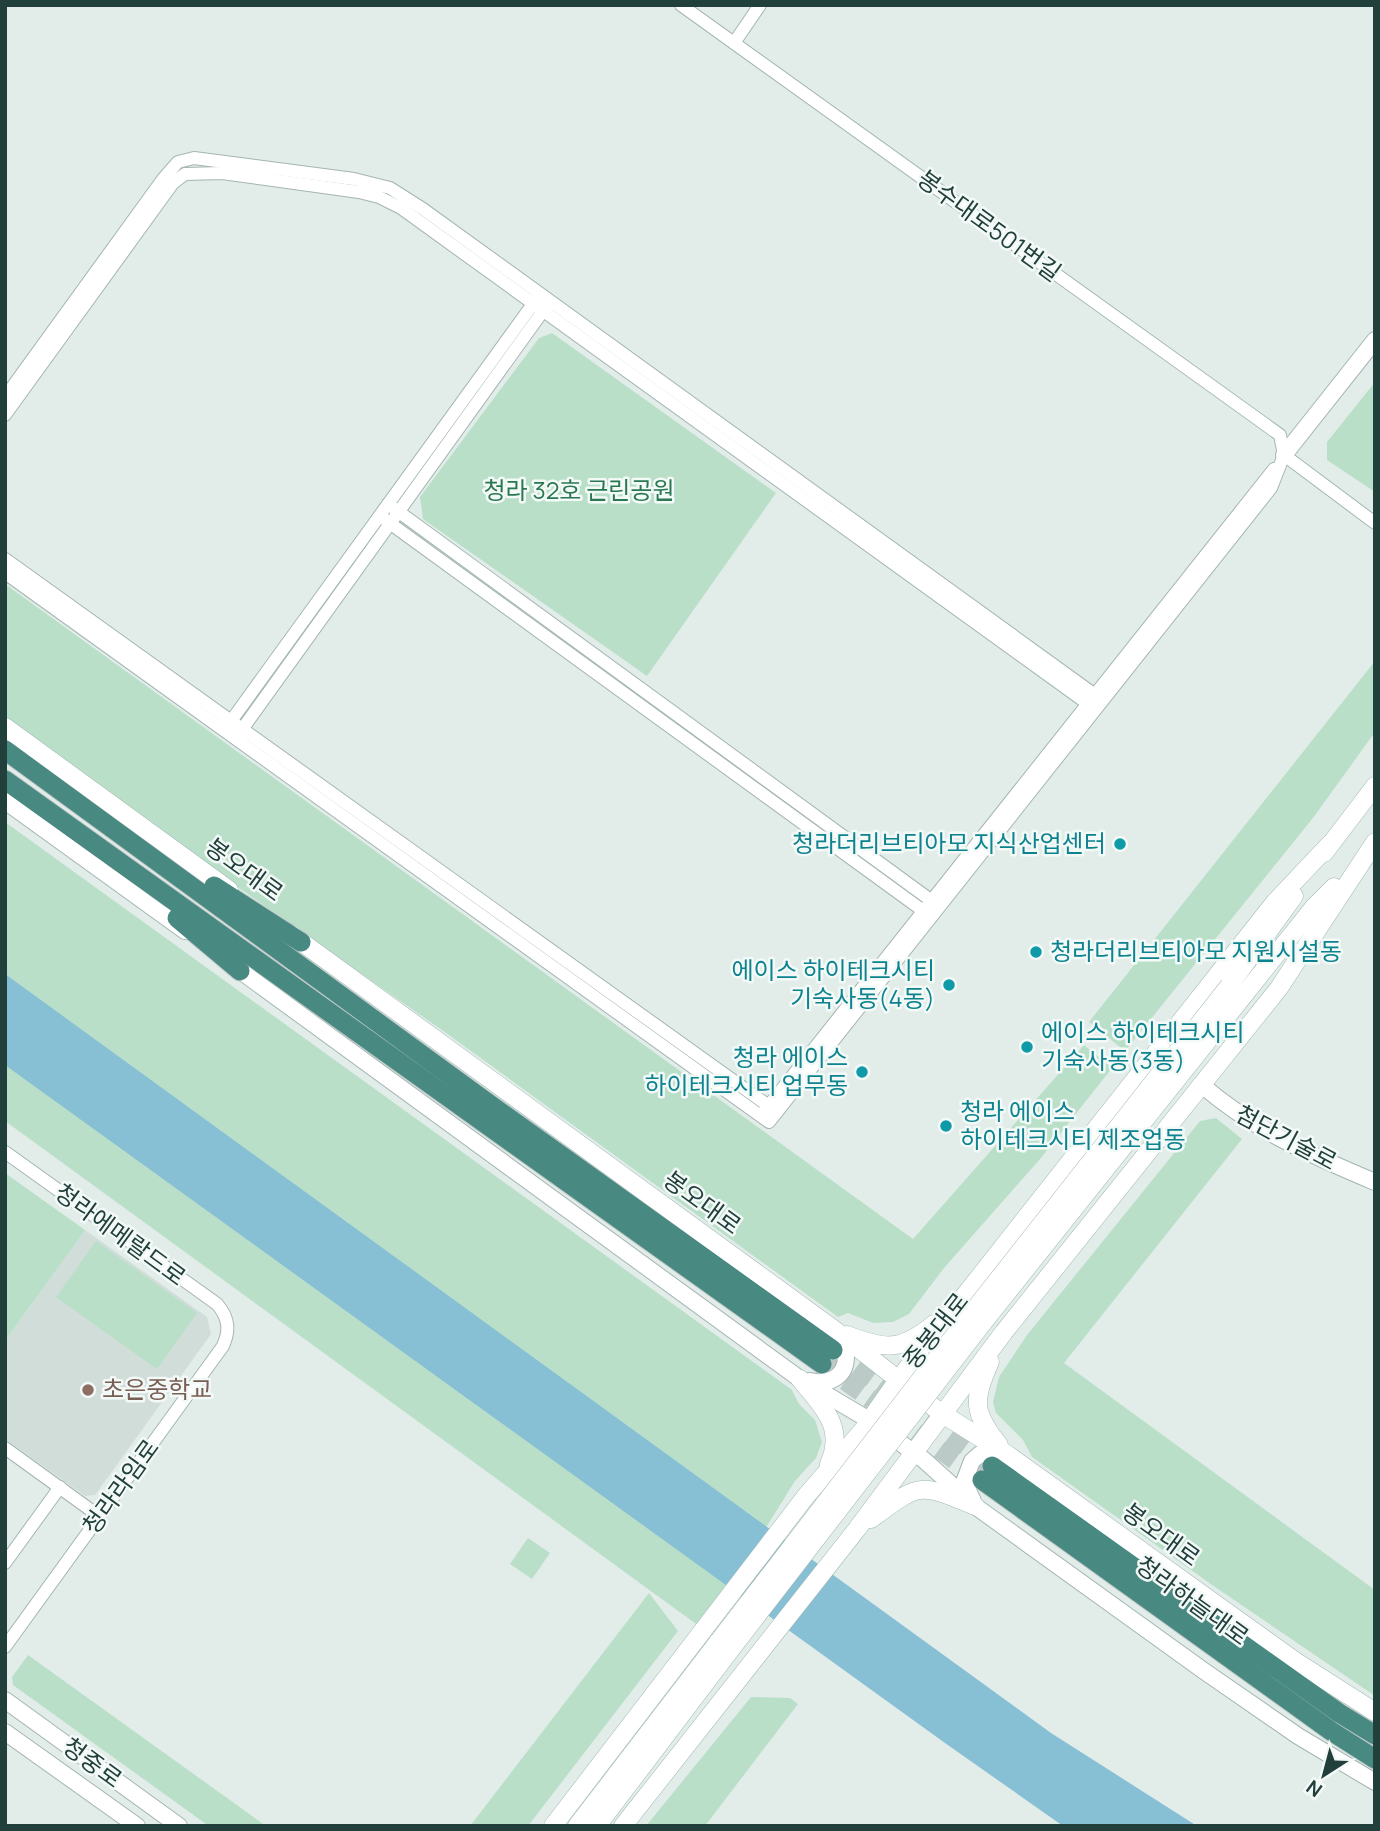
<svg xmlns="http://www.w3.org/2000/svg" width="1380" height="1831" font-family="Manrope,'Noto Sans KR',sans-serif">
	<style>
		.built { fill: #d0ddd9 }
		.green { fill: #badfc9 }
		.water { fill: #87bfd5 }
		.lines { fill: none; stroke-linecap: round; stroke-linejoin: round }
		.trunk-tunnel { stroke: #bbcac7; stroke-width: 19; stroke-dasharray: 19 10; stroke-linecap: butt }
		.minor-casing { stroke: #a4b5b2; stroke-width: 14 }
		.tertiary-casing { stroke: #a4b5b2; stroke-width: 18 }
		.secondary-casing { stroke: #a0b9b4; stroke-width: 19 }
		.trunk-casing { stroke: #c1c9c8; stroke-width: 21 }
		.minor { stroke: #fff; stroke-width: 12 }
		.tertiary { stroke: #fff; stroke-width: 16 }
		.secondary { stroke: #fff; stroke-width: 18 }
		.trunk { stroke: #488982; stroke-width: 19 }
		.secondary-bridge-casing { stroke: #a0b9b4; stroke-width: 19; stroke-linecap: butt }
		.secondary-bridge { stroke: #fff; stroke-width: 18 }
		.culture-dot { fill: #0f9aa8; stroke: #f3f9f7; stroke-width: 2.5 }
		.education-dot { fill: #8d6e63; stroke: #f3f9f7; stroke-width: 2.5 }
		.labels { text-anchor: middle; stroke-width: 5; stroke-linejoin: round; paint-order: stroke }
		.street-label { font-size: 24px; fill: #213f3b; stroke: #f3f9f7 }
		.park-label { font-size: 24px; fill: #297852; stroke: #f3f9f7 }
		.culture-label { font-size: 24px; fill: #0d838f; stroke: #f3f9f7; text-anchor: end }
		.education-label { font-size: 24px; fill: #785e54; stroke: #f3f9f7; text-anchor: start }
	</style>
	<rect width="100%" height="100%" fill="#e2edea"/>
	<!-- built -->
	<polygon class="built" points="85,1230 207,1317 211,1334 95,1495 85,1496 5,1439 5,1341"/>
	<!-- green -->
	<g class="green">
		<polygon points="552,333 776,493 647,676 423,519 420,497 539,338"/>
		<polygon points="1375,382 1375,492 1327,460 1327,442"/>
		<polygon points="5,584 913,1239 1084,1045 1112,1068 1041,1158 944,1268 909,1314 893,1322 873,1323 848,1313 838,1317 446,1033 182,848 5,718"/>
		<polygon points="1375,661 1375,732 1313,818 1125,1051 1089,1022"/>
		<polygon points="5,822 792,1390 799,1404 815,1420 822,1442 816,1458 795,1481 703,1629 5,1121"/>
		<polygon points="1216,1118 1242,1139 1064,1363 1375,1590 1375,1696 1215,1587 1032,1457 1023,1440 996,1413 993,1402 999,1377 1027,1335 1200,1121"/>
		<polygon points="5,1173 85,1230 5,1341"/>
		<polygon points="96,1241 197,1313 157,1369 56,1297"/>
		<polygon points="528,1538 550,1553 532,1579 510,1564"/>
		<polygon points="649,1593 678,1631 528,1826 470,1826"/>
		<polygon points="28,1655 266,1826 209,1826 206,1824 13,1685 12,1677"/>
		<polygon points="751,1697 790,1698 798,1704 705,1826 646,1826"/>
	</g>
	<!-- water -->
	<polygon class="water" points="5,974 1051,1733 1197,1826 1063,1826 945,1743 5,1065"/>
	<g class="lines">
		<!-- trunk-tunnel -->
		<g class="trunk-tunnel">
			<polyline points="833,1350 991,1465"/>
			<polyline points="822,1364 982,1480"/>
		</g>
		<!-- minor casing -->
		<g class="minor-casing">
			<g id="minor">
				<polyline points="681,5 1280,435 1284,455"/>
				<polyline points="734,43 760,5"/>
				<polyline points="5,397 163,179 178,162 194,158 354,179 390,188 423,209 1102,700"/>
				<polyline points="5,415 173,183 185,174 222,173 359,192 379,197 401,208 1095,709"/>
				<polyline points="1284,455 1375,523"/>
				<polyline points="388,504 936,904"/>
				<polyline points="380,516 929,915"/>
				<polyline points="5,559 777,1112"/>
				<polyline points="5,573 769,1122 1271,488 1284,455"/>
				<polyline points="226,728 538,297"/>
				<polyline points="238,735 548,304"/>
				<polyline points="763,1113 1274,469"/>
				<path d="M5,1152L217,1304C229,1318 230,1330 223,1346L5,1647"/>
				<polyline points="5,1448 99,1516"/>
				<polyline points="5,1563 60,1487"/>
			</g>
		</g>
		<!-- tertiary casing -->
		<g class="tertiary-casing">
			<g id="tertiary">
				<polyline points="1284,455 1375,340"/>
				<polyline points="5,801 185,931"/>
				<polyline points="231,964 800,1379 869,1420 924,1460 975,1506 1204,1671 1298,1736 1375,1782"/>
				<path d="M1203,1086C1254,1130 1313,1156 1375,1182"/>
				<path d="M810,1381C826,1385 845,1379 846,1358C846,1350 839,1339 836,1331"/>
				<polyline points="973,1501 964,1482 972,1461 980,1454 1008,1455"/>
				<polyline points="5,1700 179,1826"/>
				<polyline points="5,1732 137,1826"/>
			</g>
		</g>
		<!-- secondary casing -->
		<g class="secondary-casing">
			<g id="secondary">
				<polyline points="5,727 229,890"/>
				<polyline points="1324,853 1375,786"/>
				<polyline points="292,935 836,1331 941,1413 1008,1455 1295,1661 1375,1712"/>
				<polyline points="1229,986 1294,896"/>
				<polyline points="1244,995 1314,907 1334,887"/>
				<path d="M847,1335C886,1350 901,1351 934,1324"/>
				<path d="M990,1362C973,1399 972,1412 999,1445"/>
				<path d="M800,1379C822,1406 846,1427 829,1464"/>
				<path d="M871,1519C920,1483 918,1482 975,1506"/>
				<polyline points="553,1826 806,1496 863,1430 898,1380 1275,902 1329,845"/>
				<polyline points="577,1826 719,1641"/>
				<polyline points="597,1826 731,1649"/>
				<polyline points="623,1826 857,1529 1004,1332 1279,988 1375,842"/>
			</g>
		</g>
		<!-- trunk casing -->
		<g class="trunk-casing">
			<g id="trunk">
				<polyline points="5,750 485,1101 833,1350"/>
				<path d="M5,780C276,976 550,1169 822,1364"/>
				<polyline points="214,886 301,942"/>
				<polyline points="177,918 240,971"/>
				<polyline points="992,1466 1339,1713 1375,1735"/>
				<polyline points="982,1480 1331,1731 1375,1759"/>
			</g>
		</g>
		<!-- minor -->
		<use href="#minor" class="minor"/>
		<!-- tertiary -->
		<use href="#tertiary" class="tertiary"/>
		<!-- secondary -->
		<use href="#secondary" class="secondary"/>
		<!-- trunk -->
		<use href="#trunk" class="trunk"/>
		<!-- secondary-bridge casing -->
		<g class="secondary-bridge-casing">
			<g id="secondary-bridge">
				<polyline points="719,1641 970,1315 1229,986"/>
				<polyline points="731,1649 982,1324 1244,995"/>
			</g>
		</g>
		<!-- secondary-bridge -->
		<use href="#secondary-bridge" class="secondary-bridge"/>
	</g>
	<!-- markers -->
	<g class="culture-dot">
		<circle cx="1120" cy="844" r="7"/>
		<circle cx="1036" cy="952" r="7"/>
		<circle cx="949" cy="985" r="7"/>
		<circle cx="1027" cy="1047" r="7"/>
		<circle cx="862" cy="1072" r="7"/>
		<circle cx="946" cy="1126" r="7"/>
	</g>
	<circle class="education-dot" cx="88" cy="1390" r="7"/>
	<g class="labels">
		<!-- street labels -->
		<g class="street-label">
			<text transform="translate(989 226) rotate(36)" y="8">봉수대로501번길</text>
			<text transform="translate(244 870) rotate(36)" y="8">봉오대로</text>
			<text transform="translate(1286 1138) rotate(28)" y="8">첨단기술로</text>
			<text transform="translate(702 1203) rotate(36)" y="8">봉오대로</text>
			<text transform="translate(120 1235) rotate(36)" y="8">청라에메랄드로</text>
			<text transform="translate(936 1331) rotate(-52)" y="8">중봉대로</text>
			<text transform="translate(121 1487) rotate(-54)" y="8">청라라임로</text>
			<text transform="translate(1161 1535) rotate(36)" y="8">봉오대로</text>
			<text transform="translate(1192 1601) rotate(36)" y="8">청라하늘대로</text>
			<text transform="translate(92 1763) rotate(36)" y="8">청중로</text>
		</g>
		<!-- park labels -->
		<g class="park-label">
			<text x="579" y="499">청라 32호 근린공원</text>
		</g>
		<!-- culture labels -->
		<g class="culture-label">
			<text x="1106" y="852">청라더리브티아모 지식산업센터</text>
			<text x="1050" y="960" text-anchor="start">청라더리브티아모 지원시설동</text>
			<text x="935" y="979">에이스 하이테크시티<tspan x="935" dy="28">기숙사동(4동)</tspan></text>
			<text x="1041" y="1041" text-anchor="start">에이스 하이테크시티<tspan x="1041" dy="28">기숙사동(3동)</tspan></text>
			<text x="848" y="1066">청라 에이스<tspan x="848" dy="28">하이테크시티 업무동</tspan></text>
			<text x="960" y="1120" text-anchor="start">청라 에이스<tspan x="960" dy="28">하이테크시티 제조업동</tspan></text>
		</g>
		<!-- education labels -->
		<g class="education-label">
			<text x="102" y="1398">초은중학교</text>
		</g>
	</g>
	<!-- border -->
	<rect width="1380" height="1831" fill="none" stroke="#213f3b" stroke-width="14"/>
	<!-- north arrow -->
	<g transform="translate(1324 1775) rotate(216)" stroke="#f3f9f7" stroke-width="5" paint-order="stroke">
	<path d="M0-5L12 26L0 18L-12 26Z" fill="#213f3b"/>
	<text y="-10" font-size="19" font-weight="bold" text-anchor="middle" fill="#213f3b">N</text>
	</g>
</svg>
